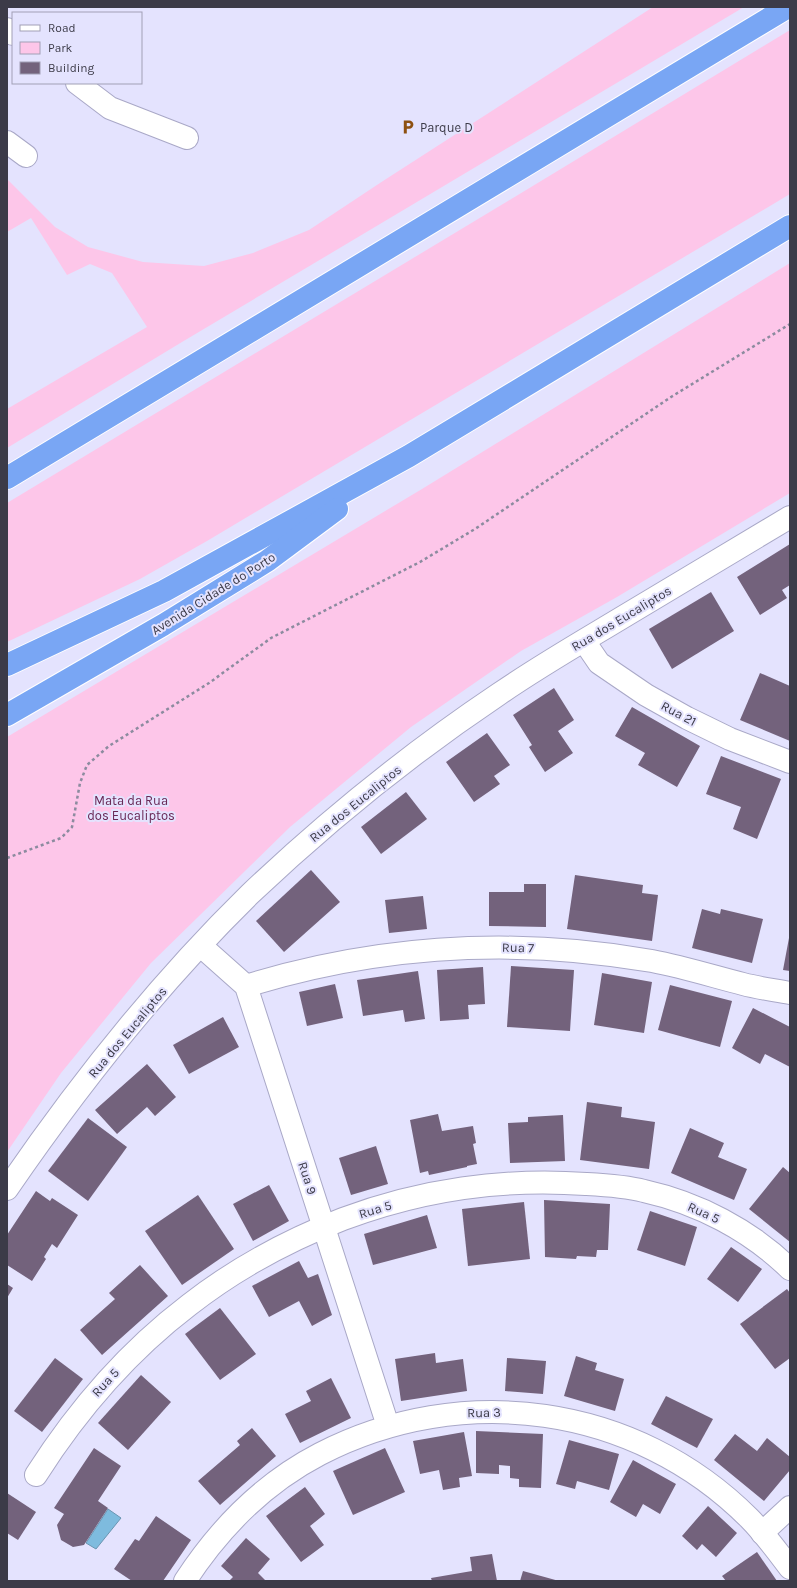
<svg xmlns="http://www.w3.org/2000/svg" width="797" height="1588" font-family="Karla,sans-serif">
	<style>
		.green { fill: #fdc6e9 }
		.water { fill: #7ebbde; stroke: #6a95b1 }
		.building { fill: #73627c }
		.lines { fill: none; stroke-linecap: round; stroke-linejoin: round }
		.minor-casing { stroke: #a9a8c7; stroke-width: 24 }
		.highway-casing { stroke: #fff; stroke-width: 24 }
		.path { stroke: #8c8b9f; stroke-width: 2.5; stroke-dasharray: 3 3; stroke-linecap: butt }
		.minor { stroke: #fff; stroke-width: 22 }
		.highway { stroke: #79a6f4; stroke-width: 22 }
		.labels { text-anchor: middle; stroke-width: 4; stroke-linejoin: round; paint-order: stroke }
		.poi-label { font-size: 13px; fill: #3c3b48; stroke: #e4e3fe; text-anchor: start }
		.street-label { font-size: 13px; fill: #3c3b48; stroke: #e4e3fe }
		.park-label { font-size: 13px; fill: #692856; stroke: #e4e3fe }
	</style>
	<rect width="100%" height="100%" fill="#e4e3fe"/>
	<!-- green -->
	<g class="green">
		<polygon points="653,7 744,7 182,342 7,448 7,409 147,327 112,273 90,264 67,275 31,218 7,232 7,179 55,227 88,247 143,262 204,266 253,253 309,230 383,181"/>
		<polygon points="790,30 790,194 207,541 140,579 7,642 7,503 541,181"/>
		<polygon points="790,263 790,493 617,597 521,651 411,727 290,827 151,963 61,1073 7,1152 7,737 422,489"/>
	</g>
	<!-- water -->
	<polygon class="water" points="108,1509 121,1518 96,1549 86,1543"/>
	<!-- building -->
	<g class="building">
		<polygon points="790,544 790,585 782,590 787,598 760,615 737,577"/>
		<polygon points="711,592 734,631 672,669 649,629"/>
		<polygon points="760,673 790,686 790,741 740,720"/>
		<polygon points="554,688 574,720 558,731 573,753 545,772 529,747 532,745 513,715"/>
		<polygon points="632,707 700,746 677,787 638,765 645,753 615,736"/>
		<polygon points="487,733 510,765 494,776 500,784 474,802 446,762"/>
		<polygon points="721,756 781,779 757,839 733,829 741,807 706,794"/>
		<polygon points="406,792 427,819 381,854 361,827"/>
		<polygon points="311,870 340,902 284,952 256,921"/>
		<polygon points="575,875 643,885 642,893 658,895 652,941 567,929"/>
		<polygon points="524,884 546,884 546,927 489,926 489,892 524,892"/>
		<polygon points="423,896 427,929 389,933 385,900"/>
		<polygon points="702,909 720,914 721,909 763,919 752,963 692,948"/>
		<polygon points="789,938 790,938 790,971 783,970"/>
		<polygon points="511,966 574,970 570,1031 507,1027"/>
		<polygon points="483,967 485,1004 468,1005 469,1019 440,1021 437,970"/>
		<polygon points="418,971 425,1019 405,1022 403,1010 363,1016 357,980"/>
		<polygon points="602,973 652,982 644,1033 594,1025"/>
		<polygon points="335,984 343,1018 307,1026 299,992"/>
		<polygon points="670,985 732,1001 720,1047 658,1030"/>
		<polygon points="753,1008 790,1027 790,1067 765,1054 760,1064 732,1048"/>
		<polygon points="223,1017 239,1047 189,1074 173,1045"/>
		<polygon points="147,1064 176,1097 155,1116 147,1107 117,1134 95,1110"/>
		<polygon points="587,1102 622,1107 621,1117 655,1122 649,1169 580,1160"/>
		<polygon points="438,1114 442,1131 473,1126 476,1143 473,1144 477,1164 467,1166 467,1167 429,1175 428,1171 420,1173 410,1120"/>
		<polygon points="563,1115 565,1161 510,1163 508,1123 528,1122 528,1117"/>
		<polygon points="88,1118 127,1147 88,1201 48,1171"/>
		<polygon points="690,1128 724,1143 718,1157 747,1169 734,1200 671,1173"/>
		<polygon points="376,1146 388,1184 351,1195 339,1158"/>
		<polygon points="783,1167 790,1173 790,1242 749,1209"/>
		<polygon points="269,1185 289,1221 253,1241 233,1204"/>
		<polygon points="36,1191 50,1201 52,1198 78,1215 57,1248 52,1244 44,1257 46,1259 32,1281 7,1265 7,1235"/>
		<polygon points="198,1195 234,1249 182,1285 145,1231"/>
		<polygon points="544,1200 610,1204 608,1250 597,1250 596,1257 577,1256 576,1259 545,1257"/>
		<polygon points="524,1202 530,1259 468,1266 462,1209"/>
		<polygon points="650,1211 697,1227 685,1266 637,1250"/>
		<polygon points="427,1215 437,1248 373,1265 364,1234"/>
		<polygon points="731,1247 762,1269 738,1302 707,1279"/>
		<polygon points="299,1261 308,1278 318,1274 332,1315 312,1326 299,1301 269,1317 252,1286"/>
		<polygon points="140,1265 168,1296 102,1355 80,1330 115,1299 109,1293"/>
		<polygon points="7,1284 13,1288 7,1298"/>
		<polygon points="787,1289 790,1293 790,1358 775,1369 740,1324"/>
		<polygon points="220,1308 256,1354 220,1380 185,1334"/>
		<polygon points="435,1353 436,1363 463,1359 467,1391 401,1401 395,1359"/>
		<polygon points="576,1356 597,1363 595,1370 624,1379 615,1411 564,1396"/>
		<polygon points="55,1358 83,1379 42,1432 14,1411"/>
		<polygon points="507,1358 546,1361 543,1394 505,1391"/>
		<polygon points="141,1375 171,1402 128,1450 98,1423"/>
		<polygon points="331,1378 351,1418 300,1443 285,1414 311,1401 306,1391"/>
		<polygon points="666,1396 713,1419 697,1448 651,1424"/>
		<polygon points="252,1428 276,1456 220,1505 198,1481 240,1445 237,1441"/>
		<polygon points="476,1431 543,1434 541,1488 519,1487 519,1479 510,1478 510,1466 499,1465 499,1474 476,1473"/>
		<polygon points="464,1432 472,1476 459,1478 460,1487 443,1490 439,1470 420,1474 413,1441"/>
		<polygon points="735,1434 757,1451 767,1438 790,1457 790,1470 764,1501 714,1460"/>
		<polygon points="569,1440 619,1454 609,1490 577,1481 575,1489 556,1484"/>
		<polygon points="94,1448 121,1466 98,1501 108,1508 84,1545 73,1547 61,1540 57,1525 64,1514 54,1508"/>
		<polygon points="385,1448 405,1492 353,1515 333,1471"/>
		<polygon points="633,1460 676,1484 660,1514 643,1504 636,1517 610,1502"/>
		<polygon points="305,1487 325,1514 310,1526 324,1545 301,1562 266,1516"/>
		<polygon points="7,1493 36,1512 18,1540 7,1533"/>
		<polygon points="708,1506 737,1533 716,1557 702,1544 697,1550 682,1536"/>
		<polygon points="156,1516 191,1540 163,1581 132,1581 114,1569 135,1539 139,1541"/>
		<polygon points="246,1538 270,1559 258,1573 266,1581 229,1581 233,1577 221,1566"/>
		<polygon points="757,1552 777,1581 726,1581 722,1576"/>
		<polygon points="492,1554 497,1581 432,1581 431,1578 472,1571 470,1557"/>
		<polygon points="523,1571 559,1581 520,1581"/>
	</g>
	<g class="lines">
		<!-- minor casing -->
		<g class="minor-casing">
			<g id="minor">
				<polyline points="7,29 13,34"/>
				<polyline points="77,83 110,108 187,138"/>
				<polyline points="7,142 26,156"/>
				<polyline points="584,641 599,663 646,695 687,718 730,739 790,762"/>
				<polyline points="201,946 246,986 388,1426"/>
				<path d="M246,986C379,945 514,937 652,961C683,967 712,976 743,984C758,988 774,990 790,993"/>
				<path d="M7,1189C79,1084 159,983 250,894C327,821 411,753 499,694C541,665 585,640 628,614C682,582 736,549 790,517"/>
				<path d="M36,1475C78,1409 126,1353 189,1305C235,1269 289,1240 343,1219C420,1190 504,1178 586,1184C605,1185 625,1186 644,1191C698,1203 750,1230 790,1269"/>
				<polyline points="762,1533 790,1507"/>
				<path d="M185,1581C219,1529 264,1483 320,1454C462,1381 635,1404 749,1518C764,1533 777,1551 790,1568"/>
			</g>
		</g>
		<!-- highway casing -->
		<g class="highway-casing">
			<g id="highway">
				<polyline points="7,478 788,7"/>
				<polyline points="7,665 164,591 409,456 790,226"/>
				<polyline points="7,715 163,625 267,561 337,509"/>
			</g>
		</g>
		<!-- path -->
		<polyline class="path" points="7,858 61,838 72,827 80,783 87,765 109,746 209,683 271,638 420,562 475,529 671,397 790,324"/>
		<!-- minor -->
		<use href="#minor" class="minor"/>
		<!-- highway -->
		<use href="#highway" class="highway"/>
	</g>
	<!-- icons -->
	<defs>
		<g id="parking-bare" transform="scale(1.2)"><path d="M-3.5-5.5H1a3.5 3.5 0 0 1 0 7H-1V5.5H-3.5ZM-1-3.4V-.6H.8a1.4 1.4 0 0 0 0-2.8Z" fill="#8d5011" stroke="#e4e3fe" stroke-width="2.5" paint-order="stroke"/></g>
	</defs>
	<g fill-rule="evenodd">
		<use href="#parking-bare" x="408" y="127"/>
	</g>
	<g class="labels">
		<!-- poi labels -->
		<g class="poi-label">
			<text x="420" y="132">Parque D</text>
		</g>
		<!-- street labels -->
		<g class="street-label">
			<text transform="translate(213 593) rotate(-32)" y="5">Avenida Cidade do Porto</text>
			<text transform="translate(621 618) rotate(-31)" y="5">Rua dos Eucaliptos</text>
			<text transform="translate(679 713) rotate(28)" y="5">Rua 21</text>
			<text transform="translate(355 803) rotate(-39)" y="5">Rua dos Eucaliptos</text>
			<text transform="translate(518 947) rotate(1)" y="5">Rua 7</text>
			<text transform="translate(127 1032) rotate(-50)" y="5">Rua dos Eucaliptos</text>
			<text transform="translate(308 1178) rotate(72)" y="5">Rua 9</text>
			<text transform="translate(375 1209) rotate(-17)" y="5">Rua 5</text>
			<text transform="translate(704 1212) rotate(24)" y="5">Rua 5</text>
			<text transform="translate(105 1382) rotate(-48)" y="5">Rua 5</text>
			<text transform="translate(484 1412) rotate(-1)" y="5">Rua 3</text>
		</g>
		<!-- park labels -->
		<g class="park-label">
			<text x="131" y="805">Mata da Rua<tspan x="131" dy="15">dos Eucaliptos</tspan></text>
		</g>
	</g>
	<!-- border -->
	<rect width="797" height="1588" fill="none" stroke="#3c3b48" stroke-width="16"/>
	<!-- legend -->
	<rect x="12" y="12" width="130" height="72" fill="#e4e3fe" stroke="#a1a0b5"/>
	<rect x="20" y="25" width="20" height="6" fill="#ffffff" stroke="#a1a0b5"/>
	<text x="48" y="32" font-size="12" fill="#3c3b48">Road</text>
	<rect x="20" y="42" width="20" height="12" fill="#fdc6e9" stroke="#a1a0b5"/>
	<text x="48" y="52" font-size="12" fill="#3c3b48">Park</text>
	<rect x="20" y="62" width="20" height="12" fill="#73627c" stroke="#a1a0b5"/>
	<text x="48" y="72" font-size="12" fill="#3c3b48">Building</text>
</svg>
